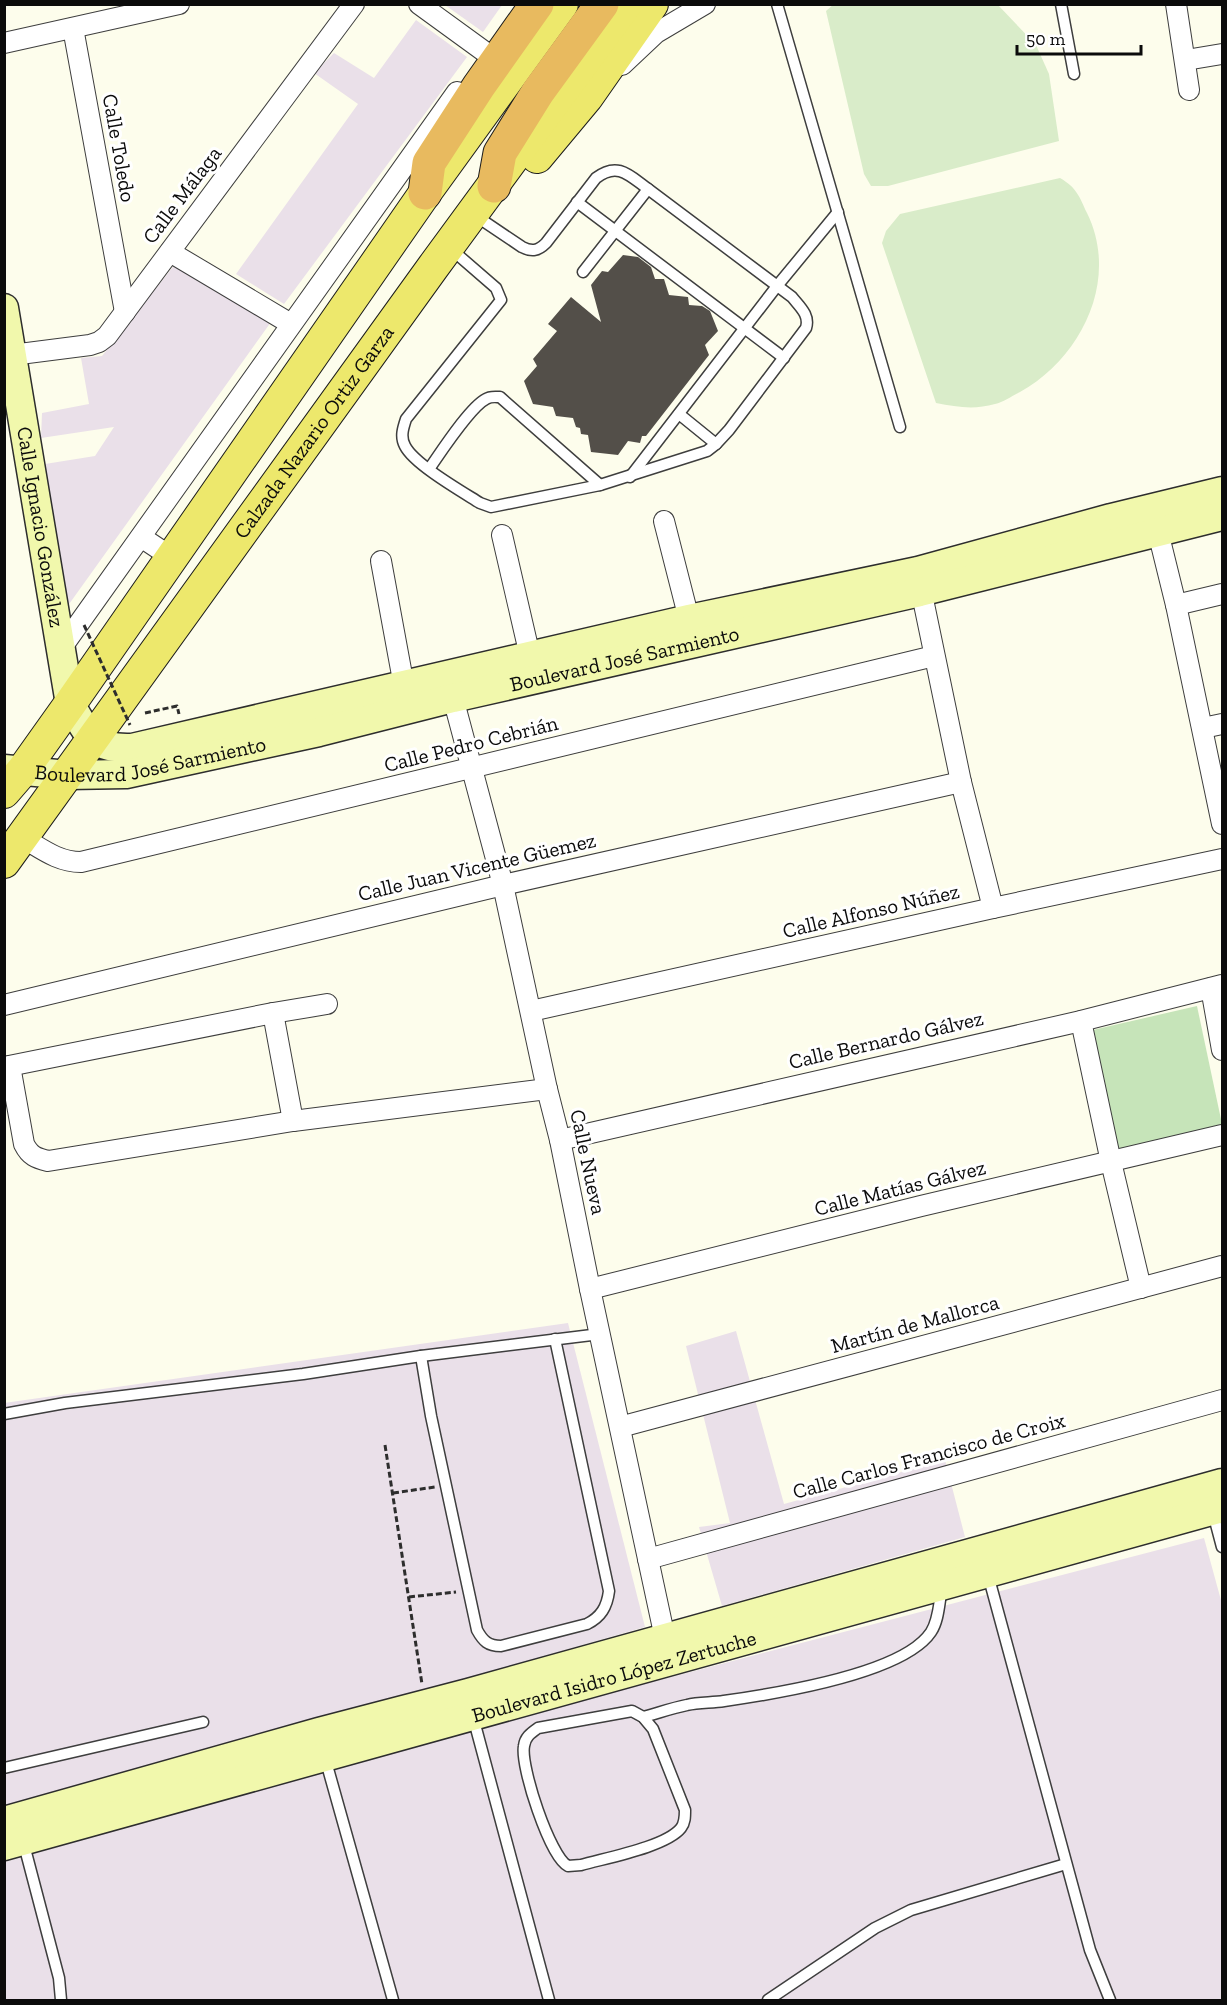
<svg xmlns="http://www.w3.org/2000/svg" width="1227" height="2005" font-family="'Zilla Slab',serif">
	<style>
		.industrial { fill: #eae0e9 }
		.green { fill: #c6e4b9 }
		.pitch { fill: #d9ecc9 }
		.building { fill: #534f49 }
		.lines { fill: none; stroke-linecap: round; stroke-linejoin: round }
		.lane-casing { stroke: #3e3e3e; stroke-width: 13 }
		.street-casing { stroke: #3e3e3e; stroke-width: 22 }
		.secondary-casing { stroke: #2d2d2d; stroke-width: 31 }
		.primary-casing { stroke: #1c1c1c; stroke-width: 34 }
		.highway-casing { stroke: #1c1c1c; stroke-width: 35 }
		.path { stroke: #2d2d2d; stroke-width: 3; stroke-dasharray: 6 3; stroke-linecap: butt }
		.lane { stroke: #fff; stroke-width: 10 }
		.street { stroke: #fff; stroke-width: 20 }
		.secondary { stroke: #f1f8ac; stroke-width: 28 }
		.primary { stroke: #ede86c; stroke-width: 32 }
		.highway { stroke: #e8ba5f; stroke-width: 33 }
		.path-bridge { stroke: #2d2d2d; stroke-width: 3; stroke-dasharray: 6 3; stroke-linecap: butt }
		.labels { text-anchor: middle; stroke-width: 6; stroke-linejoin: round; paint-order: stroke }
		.street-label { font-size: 21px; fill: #0b0b0b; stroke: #fff }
	</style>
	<rect width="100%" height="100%" fill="#fdfdec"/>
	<!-- industrial -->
	<g class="industrial">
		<polygon points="445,5 502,5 483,32"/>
		<polygon points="416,20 467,57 284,304 236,274 358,104 314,73 334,53 374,78"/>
		<polygon points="176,263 271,322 67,607 45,464 95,456 114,427 41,438 42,413 89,404 81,358 102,356"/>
		<polygon points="568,1323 645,1627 5,1812 4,1403"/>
		<polygon points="736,1331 784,1504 945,1460 965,1537 722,1606 699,1527 730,1523 686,1346"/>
		<polygon points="1204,1538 1222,1604 1222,2000 5,2000 5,1862 453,1734"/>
	</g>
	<!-- green -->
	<polygon class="green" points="1197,1006 1222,1124 1112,1152 1084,1032"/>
	<!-- pitch -->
	<g class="pitch">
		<polygon points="834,4 998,5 1036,45 1049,74 1059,141 888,186 871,186 864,174 826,11"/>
		<path d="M1060,178C1077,188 1079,196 1087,213C1120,280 1081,358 1020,392C1012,396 1004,402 995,404C974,410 957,407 936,403L882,243L886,231L900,214Z"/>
	</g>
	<!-- building -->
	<polygon class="building" points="623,255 638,257 651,267 655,279 664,279 669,295 688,297 689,305 702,306 710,311 718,331 705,345 709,355 646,436 642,436 640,443 628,441 618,455 591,452 588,435 581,434 580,428 576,427 573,418 556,416 553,407 533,404 524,381 537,366 533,359 557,331 548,324 571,297 601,322 591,285 602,271 608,272"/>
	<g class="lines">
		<!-- lane casing -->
		<g class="lane-casing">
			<g id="lane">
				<polyline points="777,4 900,427"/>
				<polyline points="1061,4 1074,74"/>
				<polyline points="577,202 784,358"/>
				<path d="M451,249L496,288L501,300L406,419C403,428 400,437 405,446C414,464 461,491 480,503L491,507L600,485L707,451L716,444L729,430L806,328C810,315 800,307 792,297L648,189C630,176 618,161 596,178L546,243C538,251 532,252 522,247L473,214"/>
				<polyline points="583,272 648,189"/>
				<polyline points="679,414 716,444"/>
				<path d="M429,469C441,452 470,407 486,399C490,396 495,397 500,397L600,485"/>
				<polyline points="630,477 777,286 838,212"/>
				<path d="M421,1356L431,1416L477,1630C483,1641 488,1646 501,1646L587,1624C601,1617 607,1607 609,1591L555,1339"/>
				<polyline points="4,1414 65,1403 303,1374 421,1356 600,1334"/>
				<polyline points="1213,1513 1222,1547"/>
				<polyline points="988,1575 1090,1950 1110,2000"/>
				<path d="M632,1711L643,1717L653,1729L685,1810C685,1817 685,1823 681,1828C666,1847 605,1858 581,1865L568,1866C550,1857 520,1766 524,1746C525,1737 531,1733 538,1728Z"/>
				<polyline points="473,1717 549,2000"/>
				<path d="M643,1717C658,1713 672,1708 687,1705C699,1702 712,1703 724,1701C773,1694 903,1674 931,1632C939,1620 939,1602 942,1588"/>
				<polyline points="325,1758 393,2000"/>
				<polyline points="4,1768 203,1722"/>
				<polyline points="23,1841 59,1978 61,2000"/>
				<polyline points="768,2000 875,1928 911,1910 1066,1864"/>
			</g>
		</g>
		<!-- street casing -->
		<g class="street-casing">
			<g id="street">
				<polyline points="419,4 485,52"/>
				<polyline points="1176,4 1189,90"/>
				<polyline points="73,28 125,312"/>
				<polyline points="4,43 179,4"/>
				<polyline points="1186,60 1222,54"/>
				<polyline points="622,65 656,33 705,4"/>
				<polyline points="170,252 291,324"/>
				<polyline points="4,356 90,345 99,342 107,336 354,4"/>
				<polyline points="664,521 689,619"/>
				<polyline points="1158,532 1176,605 1222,824"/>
				<polyline points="502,535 530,656"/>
				<polyline points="141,537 171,557"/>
				<polyline points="381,561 404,686"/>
				<polyline points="919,580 961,782 993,908"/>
				<polyline points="1176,605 1222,594"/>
				<polyline points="60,650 457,92"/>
				<polyline points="453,698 503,885 547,1089 560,1140 590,1289 665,1638"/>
				<polyline points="1203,728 1222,724"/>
				<path d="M23,838C42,849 58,862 81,862L934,656"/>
				<polyline points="1211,988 1222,1050"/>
				<polyline points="4,1005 503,885 961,782"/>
				<polyline points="531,1011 993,908 1222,859"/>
				<polyline points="273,1013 293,1121"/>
				<polyline points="1081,1021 1111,1162 1141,1288"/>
				<path d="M10,1066L24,1144C30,1156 36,1158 48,1161L293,1121L547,1089"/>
				<polyline points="4,1067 273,1013 327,1004"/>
				<polyline points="560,1140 1081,1021 1222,985"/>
				<polyline points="590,1289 921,1206 1222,1135"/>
				<polyline points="620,1427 1222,1266"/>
				<polyline points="648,1559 1222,1400"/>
			</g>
		</g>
		<!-- secondary casing -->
		<g class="secondary-casing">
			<g id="secondary">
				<path id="s1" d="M4,308L70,704C90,736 90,748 132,748L689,619L918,571L1111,518L1222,491"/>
				<path id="s2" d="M4,769L68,775L126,774L319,732L453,698L920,592L1222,516"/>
				<polyline points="4,1821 319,1732 468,1693 1222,1483"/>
				<path id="s3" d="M4,1846L1222,1508"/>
			</g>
		</g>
		<!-- primary casing -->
		<g class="primary-casing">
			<g id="primary">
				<polyline points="537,157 587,97 652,4"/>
				<polyline points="4,792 23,770 70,704 425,193 562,4"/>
				<path id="s4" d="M4,862L433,267L626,4"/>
			</g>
		</g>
		<!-- highway casing -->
		<g class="highway-casing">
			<g id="highway">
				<polyline points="494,186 500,153 538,92 602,4"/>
				<polyline points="425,193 429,163 479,86 537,4"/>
			</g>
		</g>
		<!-- path -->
		<g class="path">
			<polyline points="145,713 177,706 179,714"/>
			<polyline points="385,1445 422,1684"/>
			<polyline points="393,1493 435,1487"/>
			<polyline points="409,1597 456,1592"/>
		</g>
		<!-- lane -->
		<use href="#lane" class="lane"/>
		<!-- street -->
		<use href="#street" class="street"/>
		<!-- secondary -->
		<use href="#secondary" class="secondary"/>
		<!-- primary -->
		<use href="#primary" class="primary"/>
		<!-- highway -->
		<use href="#highway" class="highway"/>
		<!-- path-bridge -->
		<polyline class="path-bridge" points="84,625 130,725"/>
	</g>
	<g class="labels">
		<!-- street labels -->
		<g class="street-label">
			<text transform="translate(119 148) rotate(80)" y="7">Calle Toledo</text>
			<text transform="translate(182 195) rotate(-53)" y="7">Calle Málaga</text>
			<text dy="7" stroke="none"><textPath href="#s4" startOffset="530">Calzada Nazario Ortiz Garza</textPath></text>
			<text dy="7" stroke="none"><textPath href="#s1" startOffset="222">Calle Ignacio González</textPath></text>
			<text dy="7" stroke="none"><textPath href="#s2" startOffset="634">Boulevard José Sarmiento</textPath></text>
			<text transform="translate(471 744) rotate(-14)" y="7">Calle Pedro Cebrián</text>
			<text dy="7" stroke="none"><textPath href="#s2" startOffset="148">Boulevard José Sarmiento</textPath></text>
			<text transform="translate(477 867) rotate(-13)" y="7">Calle Juan Vicente Güemez</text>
			<text transform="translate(871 911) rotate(-13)" y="7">Calle Alfonso Núñez</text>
			<text transform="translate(886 1040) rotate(-13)" y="7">Calle Bernardo Gálvez</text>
			<text transform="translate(588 1162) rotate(78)" y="7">Calle Nueva</text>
			<text transform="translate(900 1188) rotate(-14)" y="7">Calle Matías Gálvez</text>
			<text transform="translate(915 1324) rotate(-15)" y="7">Martín de Mallorca</text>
			<text transform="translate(929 1456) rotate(-15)" y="7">Calle Carlos Francisco de Croix</text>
			<text dy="7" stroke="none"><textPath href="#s3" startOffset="633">Boulevard Isidro López Zertuche</textPath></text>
		</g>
	</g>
	<!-- border -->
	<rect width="1227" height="2005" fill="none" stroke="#0b0b0b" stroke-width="12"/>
	<!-- scale -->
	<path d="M1017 45v9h124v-9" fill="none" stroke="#0b0b0b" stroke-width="3"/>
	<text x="1026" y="45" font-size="18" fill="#0b0b0b" stroke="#ffffff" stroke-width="4.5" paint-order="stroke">50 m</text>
</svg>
